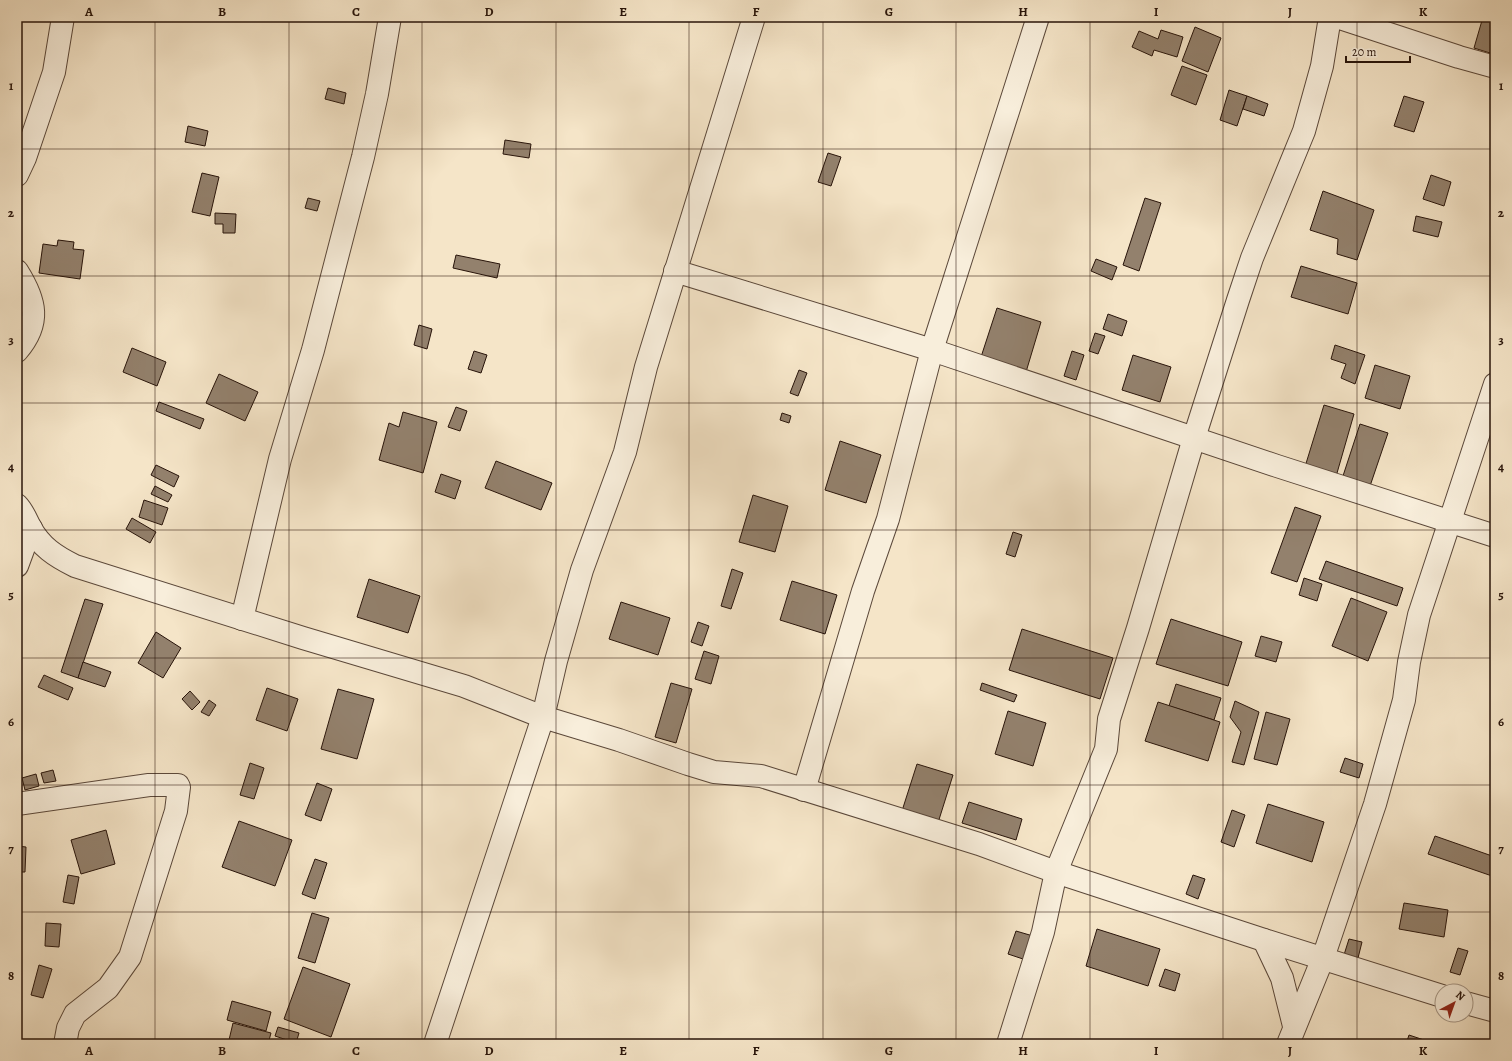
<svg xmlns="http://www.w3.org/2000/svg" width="1512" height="1061" font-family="Alegreya,serif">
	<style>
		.building { fill: #93816d; stroke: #28140a }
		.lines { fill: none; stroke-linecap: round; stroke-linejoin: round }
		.street-casing { stroke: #5b483a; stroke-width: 24 }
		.street { stroke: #f8eedb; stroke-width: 22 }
		.grid { fill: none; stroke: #28140a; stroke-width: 1; stroke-opacity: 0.55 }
		.neatline { fill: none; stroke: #28140a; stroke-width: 1.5 }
		.grid-label { font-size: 13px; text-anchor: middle; font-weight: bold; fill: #28140a }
	</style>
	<rect width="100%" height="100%" fill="#f5e5c8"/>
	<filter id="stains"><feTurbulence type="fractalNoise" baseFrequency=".005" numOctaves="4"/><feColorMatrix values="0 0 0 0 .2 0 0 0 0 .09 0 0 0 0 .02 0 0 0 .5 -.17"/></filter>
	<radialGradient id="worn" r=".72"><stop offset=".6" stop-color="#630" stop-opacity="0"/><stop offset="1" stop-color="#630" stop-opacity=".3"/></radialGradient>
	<!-- building -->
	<g class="building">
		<polygon points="1483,17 1495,17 1495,37 1490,53 1474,48"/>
		<polygon points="1195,27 1221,38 1208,72 1182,61"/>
		<polygon points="1161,30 1183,37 1177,57 1154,50 1152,56 1132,47 1139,31 1158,39"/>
		<polygon points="1182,66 1207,75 1196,105 1171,95"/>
		<polygon points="328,88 346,93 344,104 325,99"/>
		<polygon points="1229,90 1247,96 1237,126 1220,120"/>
		<polygon points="1247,96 1268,104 1264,116 1243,109"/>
		<polygon points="1404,96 1424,102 1414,132 1394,126"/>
		<polygon points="188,126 208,131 205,146 185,142"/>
		<polygon points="505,140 531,144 529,158 503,154"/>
		<polygon points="828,153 841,157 831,186 818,182"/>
		<polygon points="202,173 219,177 210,216 192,212"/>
		<polygon points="1431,175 1451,182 1444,206 1423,199"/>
		<polygon points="1323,191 1374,210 1357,260 1337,254 1338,239 1310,230"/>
		<polygon points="308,198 320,201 317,211 305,208"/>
		<polygon points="1145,198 1161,203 1139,271 1123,265"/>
		<polygon points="215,213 236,214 235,233 223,233 223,224 215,224"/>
		<polygon points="1416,216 1442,222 1438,237 1413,231"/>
		<polygon points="58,240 74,242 73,249 84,250 80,279 39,273 43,244 57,246"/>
		<polygon points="456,255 500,264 497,278 453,268"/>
		<polygon points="1096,259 1117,267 1112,280 1091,271"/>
		<polygon points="1301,266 1357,283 1348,314 1291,297"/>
		<polygon points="997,308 1041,322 1026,372 981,357"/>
		<polygon points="1108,314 1127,321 1122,336 1103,329"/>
		<polygon points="419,325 432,329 427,349 414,345"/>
		<polygon points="1095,333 1105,336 1098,354 1089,351"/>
		<polygon points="1335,345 1365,355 1355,384 1341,378 1346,364 1331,359"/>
		<polygon points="132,348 166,362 157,386 123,372"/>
		<polygon points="474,351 487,355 481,373 468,369"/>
		<polygon points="1072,351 1084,355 1076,380 1064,376"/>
		<polygon points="1133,355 1171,367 1160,402 1122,390"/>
		<polygon points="1375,365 1410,376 1400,409 1365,398"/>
		<polygon points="799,370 807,373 798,396 790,393"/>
		<polygon points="219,374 258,392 245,421 206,403"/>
		<polygon points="159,402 204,419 200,429 156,411"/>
		<polygon points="1324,405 1354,414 1335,480 1304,470"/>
		<polygon points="456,407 467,411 460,431 448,427"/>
		<polygon points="403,412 437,422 423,473 379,460 389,423 399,427"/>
		<polygon points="782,413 791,416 789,423 780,420"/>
		<polygon points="1360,424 1388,433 1368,492 1341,482"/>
		<polygon points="840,441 881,455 866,503 825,490"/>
		<polygon points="496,461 552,483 541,510 485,488"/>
		<polygon points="156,465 179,476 174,487 151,475"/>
		<polygon points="441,474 461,481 455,499 435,492"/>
		<polygon points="155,486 172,495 168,502 151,494"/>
		<polygon points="753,495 788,506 775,552 739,542"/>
		<polygon points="144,500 168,508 162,525 139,517"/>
		<polygon points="1295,507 1321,516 1297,582 1271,573"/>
		<polygon points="132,518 156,532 150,543 126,529"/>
		<polygon points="1013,532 1022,535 1015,557 1006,554"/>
		<polygon points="1326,561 1403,588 1397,606 1319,579"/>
		<polygon points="732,569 743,573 731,609 721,606"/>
		<polygon points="1304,578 1322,584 1317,601 1299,595"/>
		<polygon points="369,579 420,596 408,633 357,617"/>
		<polygon points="792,581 837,595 825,634 780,620"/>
		<polygon points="1351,598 1387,612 1368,661 1332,646"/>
		<polygon points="85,599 103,604 78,678 61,672"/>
		<polygon points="621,602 670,618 658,655 609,639"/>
		<polygon points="1171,619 1242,642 1228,686 1156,664"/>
		<polygon points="698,622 709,626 702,646 691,642"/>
		<polygon points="1022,629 1113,658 1100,699 1009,670"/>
		<polygon points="156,632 181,648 163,678 138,663"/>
		<polygon points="1261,636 1282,642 1276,662 1255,656"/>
		<polygon points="704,651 719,656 711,684 695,679"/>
		<polygon points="83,662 111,672 105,687 78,678"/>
		<polygon points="44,675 73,688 68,700 38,687"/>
		<polygon points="671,683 692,689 676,743 655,737"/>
		<polygon points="982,683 1017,695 1014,702 980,690"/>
		<polygon points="1176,684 1221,698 1214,720 1169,706"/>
		<polygon points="267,688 298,699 287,731 256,720"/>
		<polygon points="338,689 374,699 357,759 321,749"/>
		<polygon points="190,691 200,702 192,710 182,699"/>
		<polygon points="209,700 216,705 209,716 201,712"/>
		<polygon points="1235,701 1259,712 1244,765 1232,762 1241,732 1230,717"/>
		<polygon points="1158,702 1220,722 1208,761 1145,741"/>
		<polygon points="1008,711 1046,723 1033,766 995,754"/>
		<polygon points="1266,712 1290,719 1277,765 1254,759"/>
		<polygon points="1345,758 1363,764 1359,778 1340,772"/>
		<polygon points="250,763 264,768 254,799 240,795"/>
		<polygon points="917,764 953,775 937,826 901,814"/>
		<polygon points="53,770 56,781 44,783 41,773"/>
		<polygon points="36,774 39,786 25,790 22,778"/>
		<polygon points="317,783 332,789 321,821 305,815"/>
		<polygon points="969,802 1022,819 1016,840 962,823"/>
		<polygon points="1268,804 1324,822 1312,862 1256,843"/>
		<polygon points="1232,810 1245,815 1234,847 1221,842"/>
		<polygon points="239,821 292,840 275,886 222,867"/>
		<polygon points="106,830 115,864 81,874 71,840"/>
		<polygon points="1435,836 1495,857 1495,877 1428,854"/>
		<polygon points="17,846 26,847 25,872 17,872"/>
		<polygon points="315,859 327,863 315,899 302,894"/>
		<polygon points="68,875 79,877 74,904 63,902"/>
		<polygon points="1193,875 1205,879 1198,899 1186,894"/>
		<polygon points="1404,903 1448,910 1444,937 1399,929"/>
		<polygon points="312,913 329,918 315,963 298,958"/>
		<polygon points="46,923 61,924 59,947 45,946"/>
		<polygon points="1097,929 1160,949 1148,986 1086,966"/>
		<polygon points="1016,931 1033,936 1026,960 1008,954"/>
		<polygon points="1349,939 1362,942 1357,962 1343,958"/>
		<polygon points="1458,948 1468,951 1460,975 1450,972"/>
		<polygon points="39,965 52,969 43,998 31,995"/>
		<polygon points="303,967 350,984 331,1037 284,1019"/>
		<polygon points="1165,969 1180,974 1175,991 1159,986"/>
		<polygon points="232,1001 271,1012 266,1031 227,1020"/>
		<polygon points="233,1023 271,1033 268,1044 246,1044 229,1040"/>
		<polygon points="278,1027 299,1033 296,1043 275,1036"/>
		<polygon points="1409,1035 1436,1044 1406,1044"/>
		<polygon points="1044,1041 1054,1044 1043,1044"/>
	</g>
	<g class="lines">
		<!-- street casing -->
		<g class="street-casing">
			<g id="street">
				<polyline points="1337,17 1459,57 1495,67"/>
				<polyline points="17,175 25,158 54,72 63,17"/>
				<path d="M17,271C36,301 41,323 17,351"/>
				<polyline points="675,271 932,350 1277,466 1495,536"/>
				<path d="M17,505C23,511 26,519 30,527C41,547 55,556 75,566L303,638L464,686L543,717L619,740L688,764L714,772L761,776L979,844L1056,872L1264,940L1442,996"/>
				<polyline points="17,566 31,528"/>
				<polyline points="242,619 280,459 313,350 363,157 377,94 390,17"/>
				<polyline points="804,790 863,591 888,519 932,350 1038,17"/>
				<polyline points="17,804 149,785 178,785 179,787 176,811 130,957 108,988 75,1014 68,1028 65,1044"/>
				<polyline points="1264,940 1282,978 1294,1026"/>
				<polyline points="1466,1003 1495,1011"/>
				<polyline points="435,1044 543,717 556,661 582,570 625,452 646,367 754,17"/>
				<polyline points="1008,1044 1043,932 1056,872 1106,749 1109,719 1138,628 1194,438 1238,300 1252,258 1304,131 1322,66 1330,17"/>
				<polyline points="1288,1044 1323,958 1375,804 1404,700 1409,662 1419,615 1495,384"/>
			</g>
		</g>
		<!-- street -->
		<use href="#street" class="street"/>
	</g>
	<!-- grid -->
	<path class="grid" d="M155,17V1044M289,17V1044M422,17V1044M556,17V1044M689,17V1044M823,17V1044M956,17V1044M1090,17V1044M1223,17V1044M1357,17V1044M17,149H1495M17,276H1495M17,403H1495M17,530H1495M17,658H1495M17,785H1495M17,912H1495"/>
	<!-- margin -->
	<rect width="1512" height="1061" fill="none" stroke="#f5e5c8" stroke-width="44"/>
	<!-- north arrow -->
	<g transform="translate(1454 1003) rotate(41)"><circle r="19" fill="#f8eedb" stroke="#a59787"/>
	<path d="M0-3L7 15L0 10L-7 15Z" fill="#8f2418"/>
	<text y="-6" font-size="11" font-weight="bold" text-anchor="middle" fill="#28140a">N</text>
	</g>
	<!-- scale -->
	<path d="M1346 56v6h64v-6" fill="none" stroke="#28140a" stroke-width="2"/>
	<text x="1352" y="56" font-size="12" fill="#28140a" stroke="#f8eedb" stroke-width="3" paint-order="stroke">20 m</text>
	<rect x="22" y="22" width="1468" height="1017" class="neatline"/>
	<g class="grid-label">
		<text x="89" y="16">A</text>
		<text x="222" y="16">B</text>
		<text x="356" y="16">C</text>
		<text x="489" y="16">D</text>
		<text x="623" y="16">E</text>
		<text x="756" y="16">F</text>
		<text x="889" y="16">G</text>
		<text x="1023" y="16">H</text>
		<text x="1156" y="16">I</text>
		<text x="1290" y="16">J</text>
		<text x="1423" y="16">K</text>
		<text x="11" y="90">1</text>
		<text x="1501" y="90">1</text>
		<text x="11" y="217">2</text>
		<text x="1501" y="217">2</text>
		<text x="11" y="344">3</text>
		<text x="1501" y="344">3</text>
		<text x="11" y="471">4</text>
		<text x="1501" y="471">4</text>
		<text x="11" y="599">5</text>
		<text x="1501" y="599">5</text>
		<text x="11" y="726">6</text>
		<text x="1501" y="726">6</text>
		<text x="11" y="853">7</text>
		<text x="1501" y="853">7</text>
		<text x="11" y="980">8</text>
		<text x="1501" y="980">8</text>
		<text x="89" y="1055">A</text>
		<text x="222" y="1055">B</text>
		<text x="356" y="1055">C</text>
		<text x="489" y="1055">D</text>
		<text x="623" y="1055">E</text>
		<text x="756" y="1055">F</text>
		<text x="889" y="1055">G</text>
		<text x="1023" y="1055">H</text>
		<text x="1156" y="1055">I</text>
		<text x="1290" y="1055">J</text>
		<text x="1423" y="1055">K</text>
	</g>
	<rect width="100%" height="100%" filter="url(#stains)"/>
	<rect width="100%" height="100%" fill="url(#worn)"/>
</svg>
